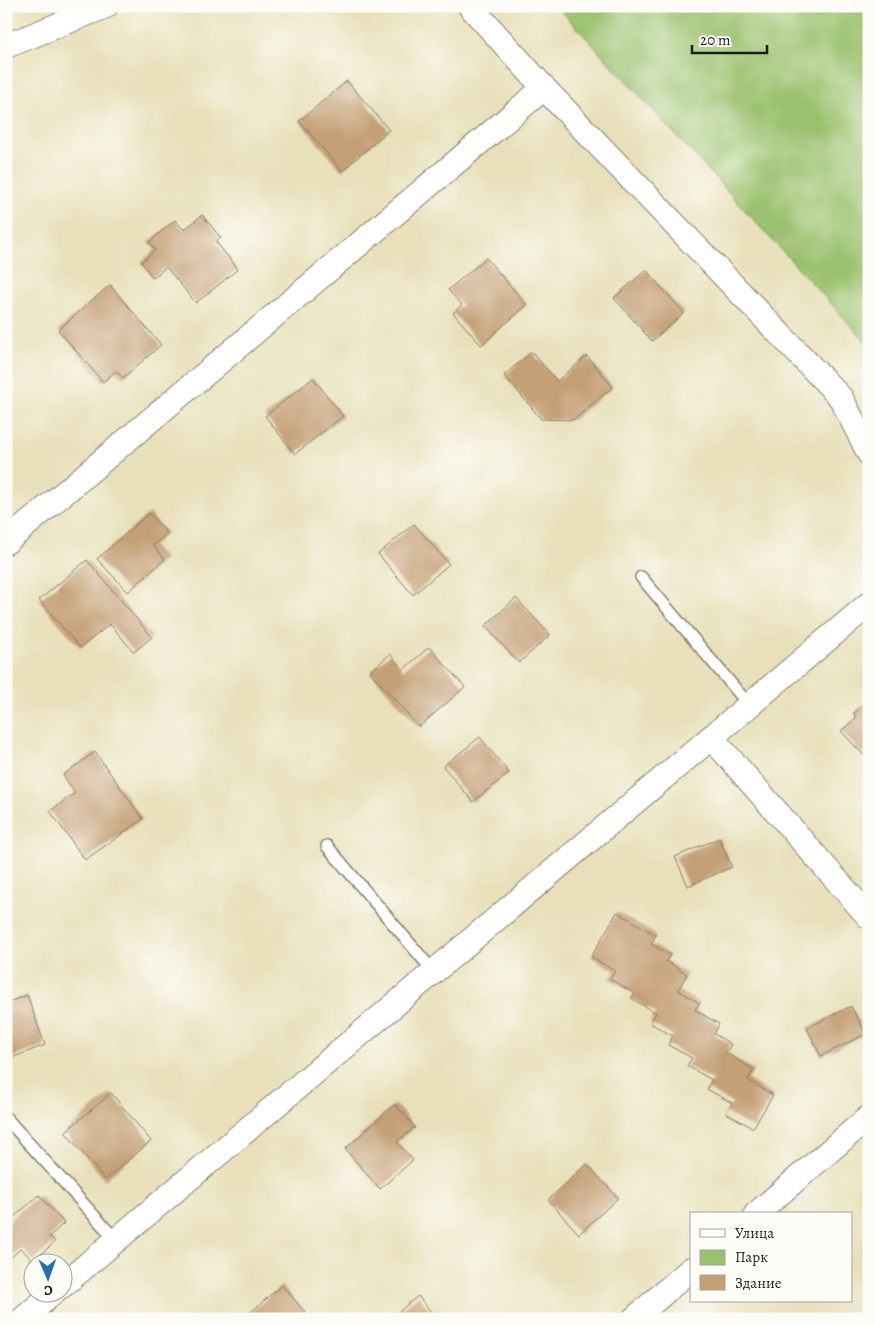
<svg xmlns="http://www.w3.org/2000/svg" width="875" height="1325" font-family="Alegreya,serif">
	<style>
		.green { fill: #9ac16d; stroke: #5b6e44 }
		.building { fill: #c5a077 }
		.lines { fill: none; stroke-linecap: round; stroke-linejoin: round }
		.service-casing { stroke: #827e6b; stroke-width: 14 }
		.minor-casing { stroke: #827e6b; stroke-width: 26 }
		.service { stroke: #fff; stroke-width: 11 }
		.minor { stroke: #fff; stroke-width: 24 }
	</style>
	<rect width="100%" height="100%" fill="#fdfcf7"/>
	<filter id="ink" filterUnits="userSpaceOnUse"><feTurbulence type="fractalNoise" baseFrequency=".02" numOctaves="2"/><feDisplacementMap in="SourceGraphic" scale="10" xChannelSelector="R" yChannelSelector="G"/><feConvolveMatrix kernelMatrix="1 2 1 2 8 2 1 2 1" color-interpolation-filters="sRGB"/></filter>
	<filter id="wash" filterUnits="userSpaceOnUse"><feTurbulence type="fractalNoise" baseFrequency=".0096" numOctaves="4" result="noise"/><feDisplacementMap in="SourceGraphic" scale="20" xChannelSelector="R" yChannelSelector="G"/><feGaussianBlur stdDeviation="1.12" result="paint"/><feColorMatrix in="noise" values="0 0 0 0 0 0 0 0 0 0 0 0 0 0 0 0 0 1.4 0 .05"/><feComposite in="paint" operator="in"/></filter>
	<g filter="url(#wash)">
		<rect width="100%" height="100%" fill="#e8e0ba"/>
		<!-- green -->
		<polygon class="green" points="557,6 869,6 869,345"/>
		<g id="blocks">
			<!-- building -->
			<g class="building">
				<polygon points="347,81 389,130 342,171 299,121"/>
				<polygon points="202,215 221,238 216,242 238,269 196,303 166,267 153,278 141,262 155,250 149,242 175,220 184,230"/>
				<polygon points="486,258 527,305 481,345 453,313 462,305 448,290"/>
				<polygon points="646,270 684,313 652,341 614,298"/>
				<polygon points="110,285 161,345 123,378 116,371 103,382 58,330"/>
				<polygon points="532,352 557,381 587,356 613,387 573,420 541,419 504,375"/>
				<polygon points="313,378 343,416 295,454 265,416"/>
				<polygon points="149,513 167,533 153,546 165,559 128,592 97,559"/>
				<polygon points="414,524 449,564 413,595 378,554"/>
				<polygon points="87,560 152,637 134,652 110,624 80,648 39,600"/>
				<polygon points="516,598 550,635 519,663 485,626"/>
				<polygon points="429,647 465,687 419,727 370,672 390,654 403,670"/>
				<polygon points="869,700 869,761 841,731 856,718 854,713"/>
				<polygon points="480,737 509,773 473,802 443,766"/>
				<polygon points="95,752 143,819 85,860 50,811 75,793 63,775"/>
				<polygon points="719,838 732,867 688,886 675,857"/>
				<polygon points="617,912 656,935 651,944 670,955 666,961 687,974 678,990 699,1003 695,1010 719,1024 714,1034 731,1044 726,1053 754,1070 748,1080 773,1095 753,1128 726,1113 732,1103 707,1089 712,1080 687,1066 692,1058 668,1045 673,1036 650,1023 656,1013 631,998 635,994 610,979 615,971 591,957"/>
				<polygon points="27,995 45,1045 6,1060 6,1003"/>
				<polygon points="851,1006 866,1034 821,1056 807,1028"/>
				<polygon points="111,1093 151,1141 105,1180 65,1132"/>
				<polygon points="395,1104 415,1127 397,1142 413,1160 380,1189 345,1149"/>
				<polygon points="587,1164 618,1198 579,1234 548,1200"/>
				<polygon points="39,1195 64,1223 50,1236 55,1242 33,1261 21,1248 6,1262 6,1224"/>
				<polygon points="282,1285 311,1319 243,1319"/>
				<polygon points="418,1296 437,1319 390,1319"/>
			</g>
		</g>
	</g>
	<g filter="url(#ink)">
		<use href="#blocks" fill-opacity="0" stroke="#827e6b" stroke-width="1"/>
		<g class="lines">
			<!-- service casing -->
			<g class="service-casing">
				<g id="service">
					<polyline points="641,577 749,705"/>
					<polyline points="327,846 434,972"/>
					<polyline points="6,1118 116,1240"/>
				</g>
			</g>
			<!-- minor casing -->
			<g class="minor-casing">
				<g id="minor">
					<polyline points="470,6 544,88"/>
					<polyline points="6,46 106,6"/>
					<polyline points="6,542 544,88 841,398 869,453"/>
					<polyline points="711,737 869,917"/>
					<polyline points="756,1214 869,1117"/>
					<polyline points="62,1286 869,604"/>
					<polyline points="23,1319 54,1292"/>
					<polyline points="634,1319 691,1269"/>
				</g>
			</g>
			<!-- service -->
			<use href="#service" class="service"/>
			<!-- minor -->
			<use href="#minor" class="minor"/>
		</g>
	</g>
	<!-- margin -->
	<rect width="875" height="1325" fill="none" stroke="#fdfcf7" stroke-width="25"/>
	<!-- legend -->
	<rect x="690" y="1212" width="162" height="90" fill="#fdfcf7" stroke="#a3a29f"/>
	<rect x="700" y="1229" width="25" height="8" fill="#ffffff" stroke="#a3a29f"/>
	<text x="735" y="1238" font-size="15" fill="#1c1c1c">Улица</text>
	<rect x="700" y="1250" width="25" height="15" fill="#9ac16d" stroke="#a3a29f"/>
	<text x="735" y="1262" font-size="15" fill="#1c1c1c">Парк</text>
	<rect x="700" y="1275" width="25" height="15" fill="#c5a077" stroke="#a3a29f"/>
	<text x="735" y="1288" font-size="15" fill="#1c1c1c">Здание</text>
	<!-- north arrow -->
	<g transform="translate(48 1278) rotate(178)"><circle r="24" fill="#fdfcf7" stroke="#a3a29f"/>
	<path d="M0-4L9 19L0 12L-9 19Z" fill="#1f6fb2"/>
	<text y="-8" font-size="14" font-weight="bold" text-anchor="middle" fill="#1c1c1c">С</text>
	</g>
	<!-- scale -->
	<path d="M692 45v8h75v-8" fill="none" stroke="#1c1c1c" stroke-width="2.5"/>
	<text x="700" y="45" font-size="15" fill="#1c1c1c" stroke="#fdfcf7" stroke-width="4" paint-order="stroke">20 m</text>
</svg>
